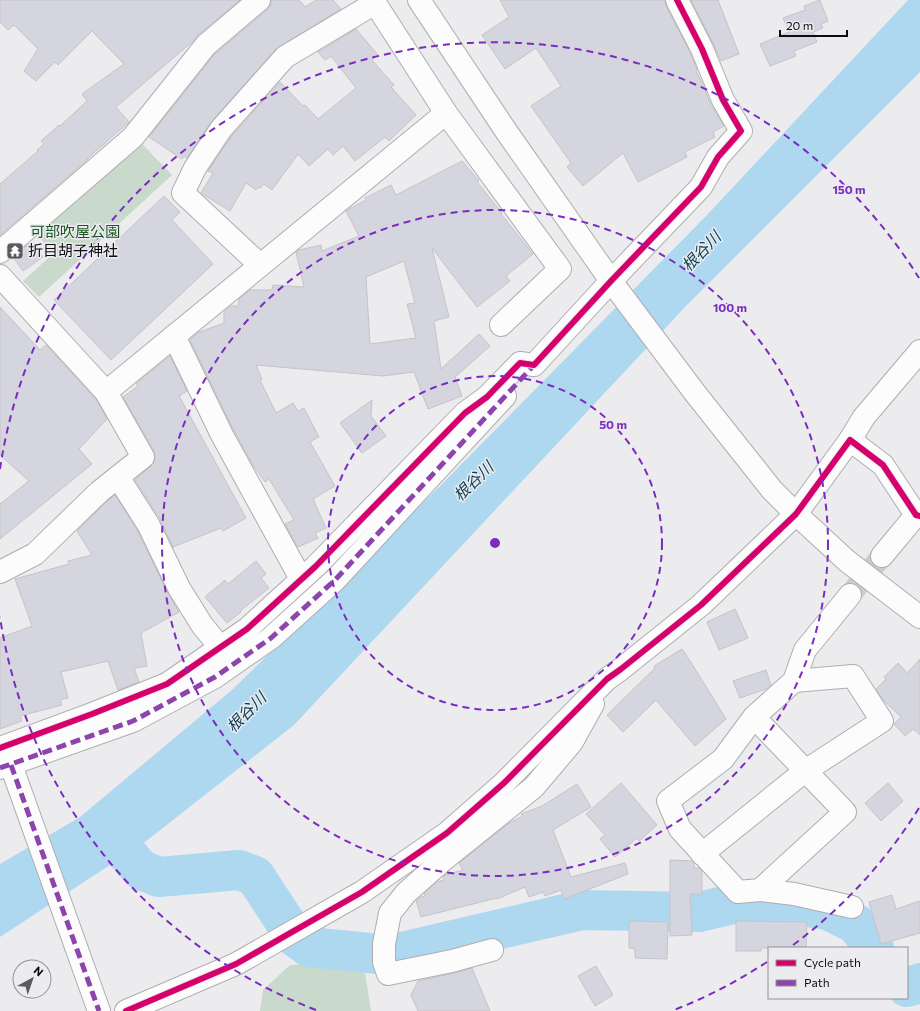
<svg xmlns="http://www.w3.org/2000/svg" width="920" height="1011" font-family="Commissioner,'Noto Sans JP',sans-serif">
	<style>
		.green { fill: #c9d9cb }
		.water { fill: #aed8f0 }
		.lines { fill: none; stroke-linecap: round; stroke-linejoin: round }
		.river { stroke: #aed8f0; stroke-width: 40 }
		.building { fill: #d5d5df; stroke: #c4c4c6; fill-rule: evenodd }
		.minor-tunnel { stroke: #cbcbcd; stroke-width: 22; stroke-dasharray: 22 11; stroke-linecap: butt }
		.minor-casing { stroke: #aeaeb0; stroke-width: 24 }
		.minor { stroke: #fcfcfd; stroke-width: 22 }
		.quiet { stroke: #8e44ad; stroke-width: 5; stroke-dasharray: 10 5; stroke-linecap: butt }
		.cycleway-casing { stroke: #ebebf0; stroke-width: 8 }
		.cycleway { stroke: #d6006c; stroke-width: 6 }
		.ring { fill: none; stroke: #7b2cbf; stroke-width: 2; stroke-dasharray: 7 5 }
		.labels { text-anchor: middle; stroke-width: 3; stroke-linejoin: round; paint-order: stroke }
		.park-label { font-size: 15px; fill: #17561f; stroke: #ebebf0 }
		.poi-label { font-size: 15px; fill: #0d0d0f; stroke: #ebebf0; text-anchor: start }
		.water-label { font-size: 16px; font-style: italic; fill: #0a3e54; stroke: #ebebf0 }
		.centre { fill: #7b2cbf; stroke: #ebebf0; stroke-width: 2 }
		.ring-label { font-size: 12px; text-anchor: middle; font-weight: bold; fill: #7b2cbf; stroke: #ebebf0; stroke-width: 3; stroke-linejoin: round; paint-order: stroke }
	</style>
	<rect width="100%" height="100%" fill="#ececef"/>
	<!-- green -->
	<g class="green">
		<polygon points="141,143 172,175 39,297 23,281 54,253 36,234"/>
		<polygon points="341,962 365,973 371,1011 260,1011 263,990 290,965"/>
	</g>
	<!-- water -->
	<polygon class="water" points="908,0 920,0 920,72 686,306 294,725 145,842 0,937 0,864 80,817 233,689 442,484 707,215"/>
	<g class="lines">
		<!-- river -->
		<g class="river">
			<polyline points="110,834 141,870 159,877 239,870 255,876 295,937 309,947 389,955 582,910 699,912 733,904 778,903 828,910 856,924 874,948"/>
			<polyline points="907,987 920,983"/>
		</g>
	</g>
	<!-- building -->
	<g class="building">
		<polygon points="0,0 240,0 198,35 192,42 116,107 129,122 88,158 88,159 0,235 0,184 38,151 37,150 44,144 41,141 59,125 60,126 87,101 82,94 124,64 92,31 58,65 55,62 36,81 24,71 38,49 14,25 8,30 0,22"/>
		<polygon points="271,0 299,0 305,7 316,0 333,0 341,9 276,49 212,121 187,158 184,156 182,159 149,137 215,54 267,10 271,5"/>
		<polygon points="500,0 665,0 666,6 691,54 697,70 696,71 702,83 711,105 724,126 713,132 715,137 685,152 687,157 638,182 623,153 583,186 567,167 571,163 531,106 561,86 536,48 505,69 482,35 509,17"/>
		<polygon points="691,0 718,0 739,54 721,61 713,43"/>
		<polygon points="820,0 828,21 821,24 823,28 813,32 817,42 794,51 796,56 770,66 760,44 789,32 783,18 805,10 804,6"/>
		<polygon points="356,29 378,55 372,60 394,85 391,87 416,115 389,141 385,137 355,161 343,146 333,155 328,149 309,166 298,154 272,190 264,184 260,188 258,187 256,190 246,183 230,211 204,195 201,193 213,173 208,171 231,137 280,82 303,106 305,105 318,119 356,88 331,56 325,60 318,52"/>
		<path d="M462,161L479,181L477,182L502,213L501,214L533,254L506,276L510,281L477,307L432,248L449,317L434,321L441,369L479,334L490,346L455,377L462,396L428,409L414,372L383,376L256,365L262,379L260,380L276,413L293,403L298,411L304,408L319,437L310,442L335,486L313,499L326,528L315,533L318,538L298,547L285,524L294,520L269,479L265,482L253,465L233,429L190,340L197,333L224,323V312L231,306H238L239,299L250,290H272L273,285L304,287L296,252L299,250L321,245L322,251L359,236L346,211L349,209L366,200L365,198L391,185L396,195ZM404,261L415,303L407,304L416,338L370,344L366,277Z"/>
		<polygon points="164,196 180,212 172,220 213,264 111,360 54,300"/>
		<polygon points="31,242 43,257 23,271 13,257"/>
		<polygon points="0,307 40,350 46,345 96,399 107,419 79,449 92,464 0,539 0,504 29,481 0,455"/>
		<polygon points="170,356 187,391 179,396 246,518 223,531 221,528 173,547 159,517 135,480 154,463 155,456 154,451 123,397 138,386 136,384"/>
		<polygon points="372,400 371,416 386,436 362,453 340,423"/>
		<polygon points="115,495 137,530 168,593 179,612 141,633 147,666 134,668 139,682 118,690 108,661 61,672 68,698 60,700 62,705 20,716 22,721 0,729 0,638 32,626 15,579 69,564 68,561 92,555 77,531 107,501"/>
		<polygon points="256,561 266,574 261,578 269,588 240,611 241,612 227,623 205,597 225,580 228,584"/>
		<polygon points="735,609 748,638 719,650 707,622"/>
		<polygon points="682,649 687,656 726,719 695,746 656,700 623,732 607,715 655,668 654,666"/>
		<polygon points="920,659 920,735 913,729 905,736 894,724 901,717 883,700 876,689 886,679 884,677 898,663 907,673"/>
		<polygon points="766,670 771,685 766,689 740,698 733,681"/>
		<polygon points="621,783 657,825 639,841 637,838 615,857 600,839 605,835 586,814"/>
		<polygon points="888,783 903,801 881,821 865,803"/>
		<polygon points="577,784 591,807 553,830 571,877 625,863 628,874 564,899 561,890 545,896 543,892 529,897 525,887 497,899 497,898 421,917 416,900 421,897 425,896 424,893 437,882 444,880 443,877 445,875 463,870 459,863 509,823 523,816 521,814 542,806"/>
		<polygon points="670,860 692,861 694,863 694,868 699,868 702,871 702,894 690,894 692,935 670,936"/>
		<polygon points="892,895 896,909 920,901 920,933 881,944 869,902"/>
		<polygon points="629,921 668,922 667,959 635,958 635,949 629,948"/>
		<polygon points="736,921 807,922 806,948 761,948 761,951 736,951"/>
		<polygon points="596,966 613,995 595,1006 578,976"/>
		<polygon points="472,968 490,1011 418,1011 411,995 418,981 455,973"/>
	</g>
	<g class="lines">
		<!-- minor-tunnel -->
		<polyline class="minor-tunnel" points="850,595 882,556"/>
		<!-- minor casing -->
		<g class="minor-casing">
			<g id="minor">
				<polyline points="373,0 446,113 560,269 501,325"/>
				<polyline points="419,0 506,131 611,281 695,393 772,490 796,514 847,561 920,617"/>
				<polyline points="0,252 133,137 206,45 259,0"/>
				<polyline points="260,265 183,193 195,168 221,129 285,57 375,3"/>
				<polyline points="0,276 106,392 143,457 99,492 35,554 0,572"/>
				<polyline points="174,336 222,435 301,579"/>
				<polyline points="106,392 446,113"/>
				<polyline points="850,440 864,417 920,351"/>
				<polyline points="118,477 148,524 179,588 202,625 220,647"/>
				<polyline points="882,556 916,515"/>
				<polyline points="754,717 845,812 760,890 738,892 680,829 668,801 723,759 754,717 794,681 805,650 850,595"/>
				<polyline points="0,748 92,714 167,684 247,629 316,566 465,413 487,397 520,363 534,365 611,281 701,187 718,157 741,131 723,100 702,49 677,0"/>
				<polyline points="11,765 99,1011"/>
				<polyline points="0,768 133,721 215,677 271,638 335,580 505,396"/>
				<polyline points="702,854 805,771 882,721 853,676 794,681"/>
				<polyline points="760,890 794,894 852,907"/>
				<polyline points="492,950 452,961 388,974 384,962 384,944 390,913 406,893 442,861 534,787 572,742 593,704"/>
				<polyline points="126,1011 236,964 362,892 447,833 504,783 607,679 621,669 701,605 796,514 850,440 883,465 916,515 920,516"/>
			</g>
		</g>
		<!-- minor -->
		<use href="#minor" class="minor"/>
		<!-- quiet -->
		<g class="quiet">
			<polyline points="11,765 99,1011"/>
			<polyline points="0,768 133,721 215,677 271,638 335,580 534,365"/>
		</g>
		<!-- cycleway casing -->
		<g class="cycleway-casing">
			<g id="cycleway">
				<polyline points="0,748 92,714 167,684 247,629 316,566 465,413 487,397 520,363 534,365 611,281 701,187 718,157 741,131 723,100 702,49 677,0"/>
				<polyline points="126,1011 236,964 362,892 447,833 504,783 607,679 621,669 701,605 796,514 850,440 883,465 916,515 920,516"/>
			</g>
		</g>
		<!-- cycleway -->
		<use href="#cycleway" class="cycleway"/>
	</g>
	<!-- distance rings -->
	<g class="ring">
		<circle cx="495" cy="543" r="167"/>
		<circle cx="495" cy="543" r="333"/>
		<path d="M919 808A500 500 0 0 1 789 948M767 962A500 500 0 0 1 674 1010M316 1010A500 500 0 0 1 0 617M0 469A500 500 0 0 1 919 278"/>
	</g>
	<!-- icons -->
	<defs>
		<g id="temple-square" transform="scale(0.9)"><rect x="-9" y="-9" width="18" height="18" rx="4" fill="#5b5b5d" stroke="#ebebf0"/><path d="M0-6L5-2H3V0L6.5 2.5H4V6H1.5V3h-3V6H-4V2.5H-6.5L-3 0V-2H-5Z" fill="#fff"/></g>
	</defs>
	<g fill-rule="evenodd">
		<use href="#temple-square" x="15" y="251"/>
	</g>
	<g class="labels">
		<!-- park labels -->
		<g class="park-label">
			<text x="75" y="237">可部吹屋公園</text>
		</g>
		<!-- poi labels -->
		<g class="poi-label">
			<text x="28" y="256">折目胡子神社</text>
		</g>
		<!-- water labels -->
		<g class="water-label">
			<text transform="translate(701 251) rotate(-46)" y="6">根谷川</text>
			<text transform="translate(473 481) rotate(-44)" y="6">根谷川</text>
			<text transform="translate(246 712) rotate(-45)" y="6">根谷川</text>
		</g>
	</g>
	<circle cx="495" cy="543" r="6" class="centre"/>
	<g class="ring-label">
		<text x="849" y="194">150 m</text>
		<text x="730" y="312">100 m</text>
		<text x="613" y="429">50 m</text>
	</g>
	<!-- legend -->
	<rect x="768" y="947" width="140" height="52" fill="#ebebf0" stroke="#929296"/>
	<rect x="776" y="960" width="20" height="6" fill="#d6006c" stroke="#929296"/>
	<text x="804" y="967" font-size="12" fill="#0d0d0f">Cycle path</text>
	<rect x="776" y="980" width="20" height="6" fill="#8e44ad" stroke="#929296"/>
	<text x="804" y="987" font-size="12" fill="#0d0d0f">Path</text>
	<!-- north arrow -->
	<g transform="translate(32 979) rotate(40)"><circle r="19" fill="#ebebf0" stroke="#929296"/>
	<path d="M0-3L7 15L0 10L-7 15Z" fill="#5b5b5d"/>
	<text y="-6" font-size="11" font-weight="bold" text-anchor="middle" fill="#0d0d0f">N</text>
	</g>
	<!-- scale -->
	<path d="M780 30v6h67v-6" fill="none" stroke="#0d0d0f" stroke-width="2"/>
	<text x="786" y="30" font-size="12" fill="#0d0d0f" stroke="#ebebf0" stroke-width="3" paint-order="stroke">20 m</text>
</svg>
